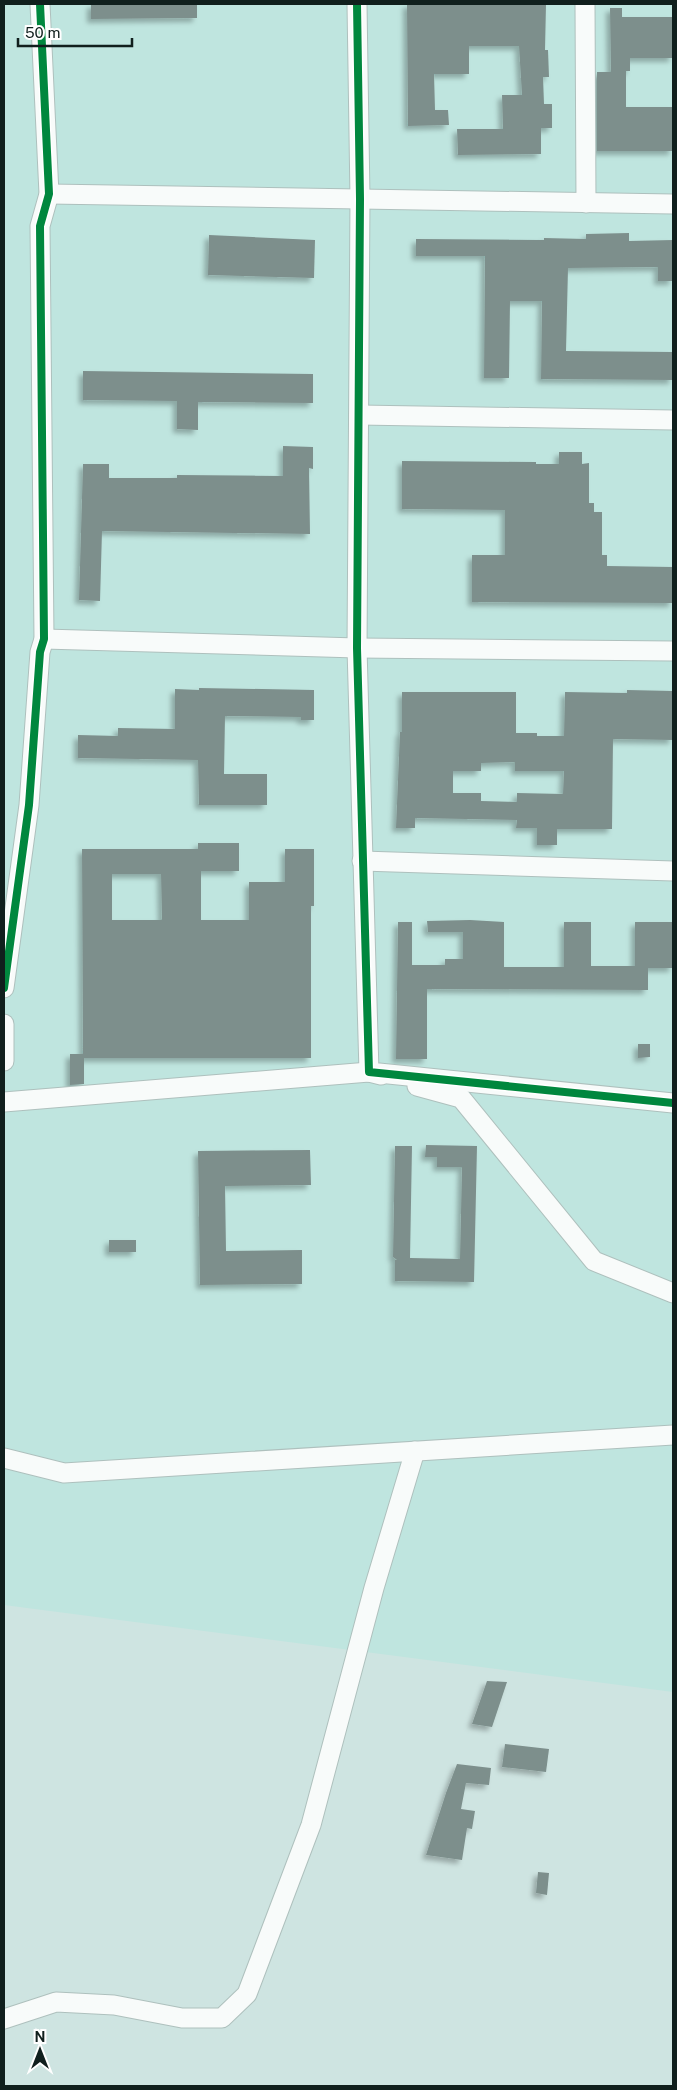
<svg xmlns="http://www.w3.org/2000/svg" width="677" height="2090" font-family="'Public Sans',sans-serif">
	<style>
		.built { fill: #bfe5df }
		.building { fill: #7d8f8c; fill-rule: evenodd; filter: url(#shadow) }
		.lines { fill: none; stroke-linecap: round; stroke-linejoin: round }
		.minor-casing { stroke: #aec0bd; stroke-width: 21 }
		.minor { stroke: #f8fbfa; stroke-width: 19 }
		.cycleway-casing { stroke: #fff; stroke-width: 11 }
		.cycleway { stroke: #00873e; stroke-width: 8 }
	</style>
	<defs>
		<filter id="shadow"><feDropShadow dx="-4" dy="4" stdDeviation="2.5" flood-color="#0004"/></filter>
	</defs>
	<rect width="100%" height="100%" fill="#cee4e1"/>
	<!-- built -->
	<polygon class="built" points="4,4 673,4 673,1692 4,1605"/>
	<!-- building -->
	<g class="building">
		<polygon points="91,4 197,4 197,18 91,19"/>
		<polygon points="407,4 546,4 545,50 548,50 549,77 543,77 544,104 552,104 552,128 541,128 541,154 458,155 457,129 503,129 502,95 522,95 519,46 469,46 469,74 434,74 435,110 448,110 449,125 408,126"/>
		<polygon points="610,8 622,8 622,17 673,17 673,58 630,58 630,71 626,71 626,107 673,107 673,151 597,151 597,72 611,72"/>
		<polygon points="629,233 629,241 673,240 673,281 658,281 658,267 568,268 566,351 673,352 673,380 541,379 542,301 510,301 509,378 484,378 485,256 416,256 416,239 544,240 544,238 586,239 586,234"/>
		<polygon points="209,235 315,240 314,278 208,275"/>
		<polygon points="83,371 313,374 313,403 198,402 198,430 177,429 177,401 83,400"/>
		<polygon points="283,446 313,447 313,469 309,468 310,534 102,531 100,601 79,600 83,464 109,464 109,478 177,478 177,475 283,476"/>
		<polygon points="559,452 582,452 582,464 589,463 589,503 594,503 594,512 602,512 602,555 607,555 607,566 673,567 673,603 472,602 472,555 505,555 505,510 402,509 402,461 536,462 536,464 559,464"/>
		<polygon points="199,688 314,690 314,720 301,720 301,717 225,716 224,774 267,774 267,805 199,805 198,760 78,758 78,735 118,736 118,728 175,729 175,689 199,690"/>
		<path d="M627,690L673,691V740L613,739L612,829H557V845H537V828H516L517,820L415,818V828H396L400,732H402V692H516V733H537V736H564L565,692L627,693ZM515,762V771H564L563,794L517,793V802L481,801V793H453V771H481V763Z"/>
		<path d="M198,843H239V871H201V920H249V882H285V849H314V906H311V1058H84V1084L70,1085V1054H83L82,849H198ZM112,874H161L162,920H112Z"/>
		<polygon points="470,920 504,922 504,967 564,967 564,922 591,922 591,966 635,966 635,922 673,922 673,968 648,968 648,990 427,989 427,1059 396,1059 398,922 412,922 412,965 445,965 445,959 463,959 463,932 428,932 427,921"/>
		<polygon points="638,1044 650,1044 650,1057 638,1058"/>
		<polygon points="426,1145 477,1146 474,1282 395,1281 395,1260 397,1260 393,1257 395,1146 412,1146 410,1258 460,1259 462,1167 437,1167 437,1157 425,1157"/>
		<polygon points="310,1150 311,1185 225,1186 226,1251 302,1250 302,1284 200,1285 198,1151"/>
		<rect x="109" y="1240" width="27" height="12"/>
		<polygon points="487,1681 507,1682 492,1727 472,1724"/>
		<polygon points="505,1744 549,1749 546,1772 502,1767"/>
		<polygon points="457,1764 491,1768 489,1785 466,1783 461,1809 475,1811 472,1829 467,1828 462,1860 426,1855 446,1793"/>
		<polygon points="538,1872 549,1873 547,1895 536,1893"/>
	</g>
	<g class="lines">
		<!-- minor casing -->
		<g class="minor-casing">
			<g id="minor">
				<polyline points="357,4 360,199 357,648 369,1072 673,1103"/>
				<polyline points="585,4 586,203"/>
				<polyline points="49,194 673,204"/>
				<polyline points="359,415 673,420"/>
				<polyline points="44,639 357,648 673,651"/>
				<polyline points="362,861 673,871"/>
				<polyline points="4,988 29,805 40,652 44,639 40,226 49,194 40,4"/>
				<polyline points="4,1024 4,1061"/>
				<polyline points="417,1086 461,1098 594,1261 673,1293"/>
				<polyline points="4,1102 369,1072 381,1075"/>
				<polyline points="4,1458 64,1473 673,1435"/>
				<polyline points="4,2019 56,2002 114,2005 182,2018 222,2018 247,1994 311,1825 374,1588 415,1451"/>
			</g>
		</g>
		<!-- minor -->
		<use href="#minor" class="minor"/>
		<!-- cycleway casing -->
		<g class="cycleway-casing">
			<g id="cycleway">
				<polyline points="357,4 360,199 357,648 369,1072 673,1103"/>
				<polyline points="4,988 29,805 40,652 44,639 40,226 49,194 40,4"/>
			</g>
		</g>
		<!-- cycleway -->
		<use href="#cycleway" class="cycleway"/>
	</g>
	<!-- border -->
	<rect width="677" height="2090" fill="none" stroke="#101f1d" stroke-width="10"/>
	<!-- north arrow -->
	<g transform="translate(40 2050)" stroke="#ffffff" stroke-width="4" paint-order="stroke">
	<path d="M0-4L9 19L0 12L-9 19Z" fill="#101f1d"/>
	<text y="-8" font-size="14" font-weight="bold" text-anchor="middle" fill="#101f1d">N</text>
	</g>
	<!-- scale -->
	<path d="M18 38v8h114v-8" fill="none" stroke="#101f1d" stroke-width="2.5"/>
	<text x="25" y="38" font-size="15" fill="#101f1d" stroke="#ffffff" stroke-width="4" paint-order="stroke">50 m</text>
</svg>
